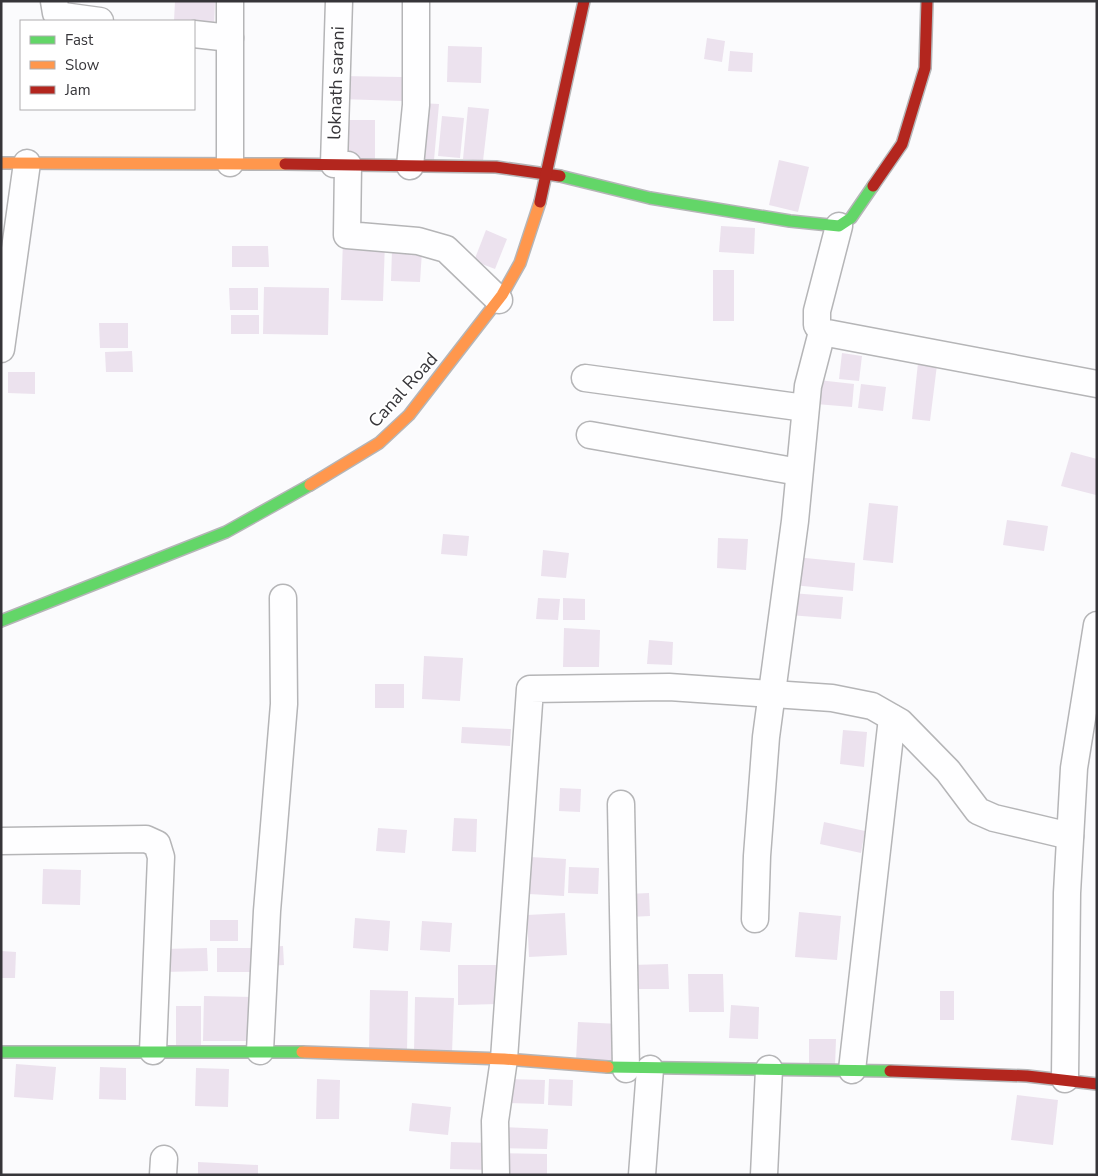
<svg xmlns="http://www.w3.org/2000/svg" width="1098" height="1176" font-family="'Nunito Sans',sans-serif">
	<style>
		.building { fill: #ece2ee }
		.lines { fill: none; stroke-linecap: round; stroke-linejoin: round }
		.street-casing { stroke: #b5b5b7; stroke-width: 29 }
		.fast-casing { stroke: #b5b5b7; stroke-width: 14 }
		.slow-casing { stroke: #b5b5b7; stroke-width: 14 }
		.jam-casing { stroke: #b5b5b7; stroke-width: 14 }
		.street { stroke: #fefeff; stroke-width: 26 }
		.fast { stroke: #63d668; stroke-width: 11 }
		.slow { stroke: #ff974d; stroke-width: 11 }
		.jam { stroke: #b3261e; stroke-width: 11 }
		.labels { text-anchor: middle; stroke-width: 4; stroke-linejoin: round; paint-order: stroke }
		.street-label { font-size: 18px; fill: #363539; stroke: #fff }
	</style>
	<rect width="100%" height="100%" fill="#fbfbfd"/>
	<!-- building -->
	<g class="building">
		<polygon points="175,1 215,1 214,28 194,21 174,21"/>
		<polygon points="707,38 725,41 722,62 704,59"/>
		<polygon points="448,46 482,47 481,83 447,82"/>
		<polygon points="730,51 753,53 752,72 728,71"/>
		<polygon points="340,76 403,77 402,101 340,99"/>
		<polygon points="419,103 439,104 434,160 415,159"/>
		<polygon points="468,107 489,109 483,161 463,159"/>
		<polygon points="442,116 464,118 460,158 438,156"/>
		<rect x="349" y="120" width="26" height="40"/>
		<polygon points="779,160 809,167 798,212 769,205"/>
		<polygon points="721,226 755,228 754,254 719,252"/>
		<polygon points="486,230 507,239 495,269 474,261"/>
		<polygon points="343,240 385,241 383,301 341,300"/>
		<polygon points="232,246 268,246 269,267 232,267"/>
		<polygon points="392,250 422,251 420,282 391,281"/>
		<rect x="713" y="270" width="21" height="51"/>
		<polygon points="264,287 329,288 328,335 263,334"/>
		<polygon points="229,288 258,288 258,310 230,310"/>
		<rect x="231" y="315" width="28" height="19"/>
		<polygon points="99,323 128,323 128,348 100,348"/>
		<polygon points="132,351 133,372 106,372 105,352"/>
		<polygon points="842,353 862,356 859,381 839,379"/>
		<polygon points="918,363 937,365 930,421 912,419"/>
		<polygon points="8,372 35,372 35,394 8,393"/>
		<polygon points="818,380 854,384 852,407 816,404"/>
		<polygon points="861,384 886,387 883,411 858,408"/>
		<polygon points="1071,452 1097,459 1096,495 1061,486"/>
		<polygon points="869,503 898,506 893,563 863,560"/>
		<polygon points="1007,520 1048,526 1044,551 1003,545"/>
		<polygon points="443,534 469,536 467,556 441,554"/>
		<polygon points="718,538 748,539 746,570 717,568"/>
		<polygon points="543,550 569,553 566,578 541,576"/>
		<polygon points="796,557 855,563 853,591 793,585"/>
		<polygon points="791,593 843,597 841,619 789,615"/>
		<polygon points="538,598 560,599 558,620 536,619"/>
		<polygon points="563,598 585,599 585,620 563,620"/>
		<polygon points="564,628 600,630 599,667 563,667"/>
		<polygon points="649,640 673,642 672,665 647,664"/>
		<polygon points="424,656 463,658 460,701 422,699"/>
		<rect x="375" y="684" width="29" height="24"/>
		<polygon points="462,727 511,729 510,746 461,743"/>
		<polygon points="843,730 867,732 864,767 840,764"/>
		<polygon points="560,788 581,789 580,812 559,811"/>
		<polygon points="454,818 477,819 476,852 452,851"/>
		<polygon points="824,822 865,831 861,853 820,844"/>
		<polygon points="378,828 407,830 405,853 376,851"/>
		<polygon points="530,857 566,859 564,896 529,894"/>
		<polygon points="569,867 599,868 598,894 568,893"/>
		<polygon points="43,869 81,870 80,905 42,904"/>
		<polygon points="649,893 650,916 629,917 628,894"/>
		<polygon points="799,912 841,916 837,960 795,957"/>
		<polygon points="565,913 567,955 529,957 527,915"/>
		<polygon points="355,918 390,921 388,951 353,948"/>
		<rect x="210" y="920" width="28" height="21"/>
		<polygon points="422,921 452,923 450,952 420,950"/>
		<polygon points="283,946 284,965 268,966 267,947"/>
		<polygon points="207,948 208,971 163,972 162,949"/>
		<rect x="217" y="948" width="36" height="24"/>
		<polygon points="1,951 16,952 15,978 1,978"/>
		<polygon points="668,964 669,989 632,989 631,965"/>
		<polygon points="458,965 499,965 499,1004 458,1005"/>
		<polygon points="688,974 723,974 724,1012 689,1012"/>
		<polygon points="370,990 408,991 407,1052 369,1052"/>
		<rect x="940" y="991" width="14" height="29"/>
		<polygon points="204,996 253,997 253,1041 203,1041"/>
		<polygon points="415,997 454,998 452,1053 414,1052"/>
		<polygon points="731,1005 759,1007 758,1039 729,1038"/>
		<rect x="176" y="1006" width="25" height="43"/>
		<polygon points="578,1022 620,1024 618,1063 576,1060"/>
		<polygon points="809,1039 836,1039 835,1067 809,1066"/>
		<polygon points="16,1064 56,1067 53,1100 14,1097"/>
		<polygon points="100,1067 126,1068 126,1100 99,1099"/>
		<polygon points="196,1068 229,1069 228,1107 195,1106"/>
		<polygon points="317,1079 340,1080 339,1119 316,1119"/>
		<polygon points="506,1079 545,1080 544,1104 506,1103"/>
		<polygon points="549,1079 573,1080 572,1106 548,1105"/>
		<polygon points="1017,1095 1058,1100 1053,1145 1011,1140"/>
		<polygon points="412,1103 451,1107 448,1135 409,1131"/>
		<polygon points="503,1127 548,1129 547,1149 502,1148"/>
		<polygon points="451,1142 492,1143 491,1170 450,1169"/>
		<polygon points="500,1153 547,1154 547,1175 499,1175"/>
		<polygon points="198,1162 258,1165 258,1175 198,1175"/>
	</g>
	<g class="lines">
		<!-- street casing -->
		<g class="street-casing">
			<g id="street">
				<polyline points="54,1 56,13 63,16 100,21"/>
				<polyline points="230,1 230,163"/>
				<polyline points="194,34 230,38"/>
				<polyline points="334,164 339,1"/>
				<polyline points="348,165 347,235 418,241 446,249 499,300"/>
				<polyline points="410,166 416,105 416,1"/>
				<polyline points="839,226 817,311 817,325 822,332 1097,384"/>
				<polyline points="1,349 27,163"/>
				<polyline points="585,378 805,408"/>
				<polyline points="590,435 799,472"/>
				<polyline points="621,804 626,1069"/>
				<polyline points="1,841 146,839 157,844 161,857 153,1051"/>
				<polyline points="755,919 757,856 766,737 795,521 808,386 822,332"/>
				<polyline points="260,1051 267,911 284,704 283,598"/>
				<polyline points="852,1070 892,718"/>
				<polyline points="1065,1079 1067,893 1074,768 1097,625"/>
				<polyline points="163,1175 164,1159"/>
				<polyline points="496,1175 495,1121 504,1059 530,689 669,687 832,698 872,706 900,722 948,771 978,811 994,818 1070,836"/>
				<polyline points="642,1175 650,1069"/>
				<polyline points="764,1175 769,1069"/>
			</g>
		</g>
		<!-- fast casing -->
		<g class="fast-casing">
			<g id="fast">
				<polyline points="560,176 650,198 790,221 839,226 851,218 873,186"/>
				<polyline points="1,621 226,532 310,485"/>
				<polyline points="1,1052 302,1052"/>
				<polyline points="608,1067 890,1071"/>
			</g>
		</g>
		<!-- slow casing -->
		<g class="slow-casing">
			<g id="slow">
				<polyline points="1,163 285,164"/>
				<polyline points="310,485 379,443 409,415 502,295 520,263 540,202"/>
				<polyline points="302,1052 504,1059 608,1067"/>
			</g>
		</g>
		<!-- jam casing -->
		<g class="jam-casing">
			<g id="jam">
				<polyline points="285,164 496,167 560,176"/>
				<polyline points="873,186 902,144 925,68 927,1"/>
				<polyline points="540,202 584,1"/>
				<polyline points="890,1071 1027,1076 1097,1084"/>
			</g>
		</g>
		<!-- street -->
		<use href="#street" class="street"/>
		<!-- fast -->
		<use href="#fast" class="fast"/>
		<!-- slow -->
		<use href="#slow" class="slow"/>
		<!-- jam -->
		<use href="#jam" class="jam"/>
	</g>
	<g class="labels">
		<!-- street labels -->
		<g class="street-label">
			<text transform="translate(336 83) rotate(-88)" y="6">loknath sarani</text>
			<text transform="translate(403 390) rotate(-48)" y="6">Canal Road</text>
		</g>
	</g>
	<!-- border -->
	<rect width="1098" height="1176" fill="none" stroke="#363539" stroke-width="5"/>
	<!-- legend -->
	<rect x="20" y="20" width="175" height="90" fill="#ffffff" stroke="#afaeb0"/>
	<rect x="30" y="36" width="25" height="8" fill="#63d668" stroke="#afaeb0"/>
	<text x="65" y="45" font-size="15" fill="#363539">Fast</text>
	<rect x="30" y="61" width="25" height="8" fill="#ff974d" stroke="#afaeb0"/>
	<text x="65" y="70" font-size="15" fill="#363539">Slow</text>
	<rect x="30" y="86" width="25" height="8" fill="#b3261e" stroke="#afaeb0"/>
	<text x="65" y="95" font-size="15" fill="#363539">Jam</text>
</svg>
